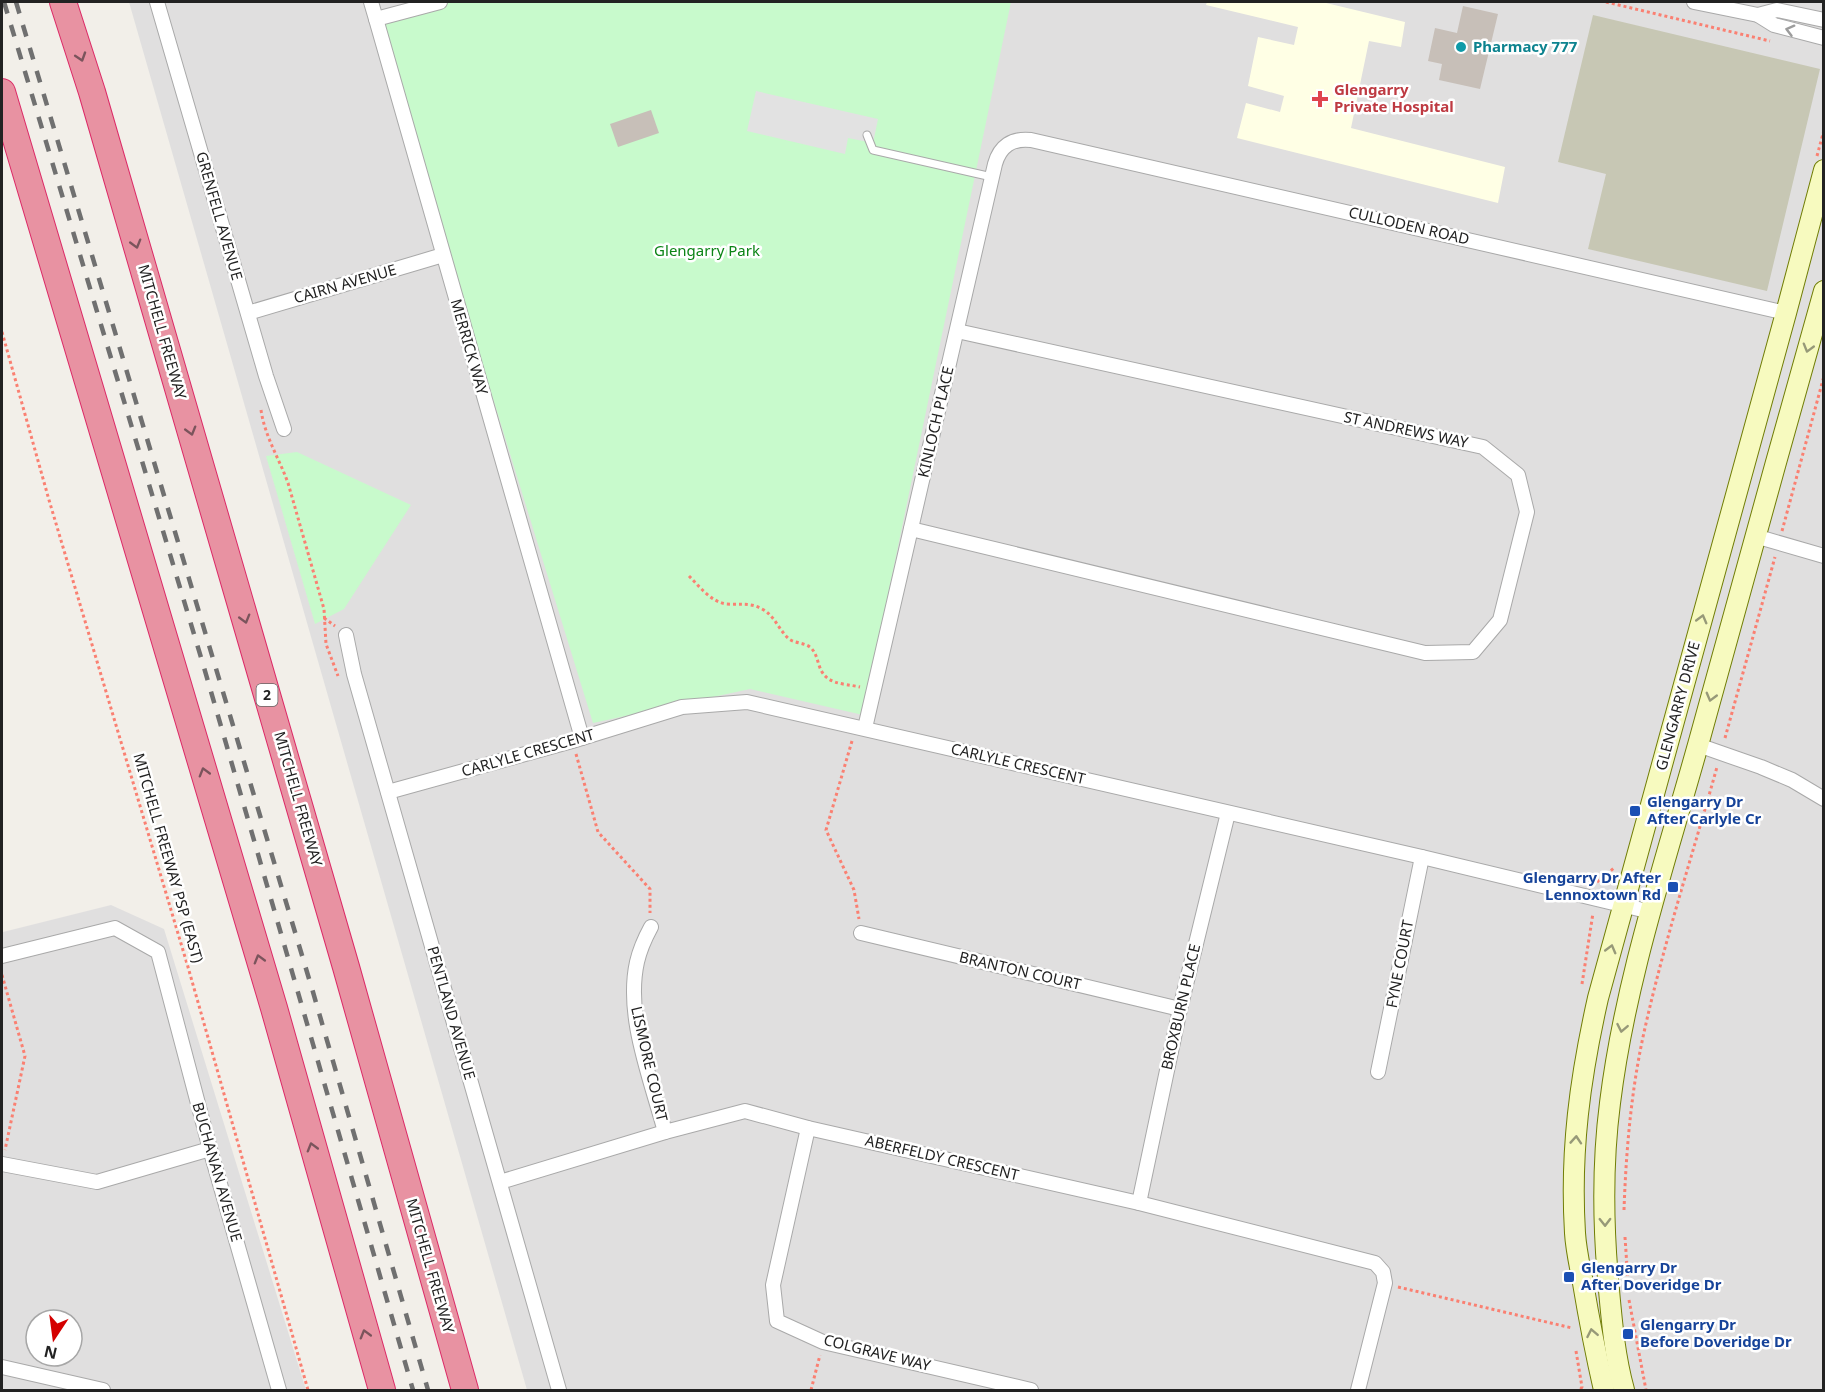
<svg xmlns="http://www.w3.org/2000/svg" width="1825" height="1392" font-family="'Noto Sans',sans-serif">
	<style>
		.residential { fill: #e0dfdf; fill-rule: evenodd }
		.education { fill: #ffffe5 }
		.construction { fill: #c7c7b4 }
		.park { fill: #c8facc }
		.parking { fill: #e2e2e2 }
		.building { fill: #c7bfb8 }
		.lines { fill: none; stroke-linecap: round; stroke-linejoin: round }
		.service-casing { stroke: #a9a9a9; stroke-width: 9 }
		.minor-casing { stroke: #a9a9a9; stroke-width: 16 }
		.secondary-casing { stroke: #707d05; stroke-width: 22 }
		.motorway-casing { stroke: #dc2a67; stroke-width: 28 }
		.path { stroke: #fa8072; stroke-width: 3; stroke-dasharray: 3 3; stroke-linecap: butt }
		.service { stroke: #fff; stroke-width: 7 }
		.minor { stroke: #fff; stroke-width: 14 }
		.secondary { stroke: #f7fabf; stroke-width: 20 }
		.motorway { stroke: #e892a2; stroke-width: 26 }
		.rail { stroke: #707070; stroke-width: 4.5; stroke-dasharray: 12 12; stroke-linecap: butt }
		.oneway { stroke: #9c9c9c }
		.oneway2 { stroke: #7b545c }
		.oneway3 { stroke: #979978 }
		.culture-dot { fill: #0f9aa8; stroke: #fff; stroke-width: 2 }
		.health-dot { fill: #e0444e; stroke: #fff; stroke-width: 2 }
		.transit-dot { fill: #1a4fb4; stroke: #fff; stroke-width: 2 }
		.labels { text-anchor: middle; stroke-width: 5; stroke-linejoin: round; paint-order: stroke }
		.shield { fill: #fff; stroke: #646464; stroke-width: 1.5 }
		.shield-label { font-size: 14px; font-weight: bold; fill: #222 }
		.culture-label { font-size: 15px; font-weight: bold; fill: #0d838f; stroke: #fff; text-anchor: start }
		.health-label { font-size: 15px; font-weight: bold; fill: #be3a42; stroke: #fff; text-anchor: start }
		.street-label { font-size: 15px; fill: #222; stroke: #fff }
		.park-label { font-size: 15px; fill: #0c8416; stroke: #fff }
		.transit-label { font-size: 15px; font-weight: bold; fill: #164399; stroke: #fff; text-anchor: start }
	</style>
	<rect width="100%" height="100%" fill="#f2efe9"/>
	<!-- residential -->
	<g class="residential">
		<polygon points="129,2 1823,2 1823,1390 527,1390"/>
		<path d="M111,905L164,929L306,1390H2V929L3,932ZM36,1320H72V1356H36Z"/>
	</g>
	<!-- education -->
	<polygon class="education" points="1207,2 1322,2 1405,22 1401,47 1369,41 1351,128 1505,167 1498,203 1237,138 1246,103 1280,112 1284,96 1248,86 1258,37 1294,45 1298,27 1206,5"/>
	<!-- construction -->
	<polygon class="construction" points="1593,15 1820,69 1767,291 1588,249 1606,174 1558,162"/>
	<!-- park -->
	<g class="park">
		<polygon points="449,2 1011,2 863,715 750,689 593,723 376,19"/>
		<polygon points="297,452 411,505 344,609 315,624 266,456"/>
	</g>
	<!-- parking -->
	<polygon class="parking" points="756,91 878,119 873,143 848,138 845,154 747,131"/>
	<!-- building -->
	<g class="building">
		<polygon points="1463,6 1498,14 1480,89 1439,80 1442,64 1428,61 1435,28 1457,33"/>
		<polygon points="651,110 659,133 618,147 610,124"/>
	</g>
	<g class="lines">
		<!-- service casing -->
		<g class="service-casing">
			<polyline id="service" points="867,135 873,150 992,177"/>
		</g>
		<!-- minor casing -->
		<g class="minor-casing">
			<g id="minor">
				<polyline points="157,2 266,376 284,429"/>
				<polyline points="371,2 376,19"/>
				<polyline points="440,2 376,19 582,738"/>
				<polyline points="1694,2 1758,15 1774,25 1824,38"/>
				<polyline points="1758,15 1777,10 1824,20"/>
				<polyline points="248,313 443,255"/>
				<polyline points="911,529 1425,653 1473,652 1500,620 1527,512 1518,475 1483,447 957,331"/>
				<polyline points="1755,536 1824,556"/>
				<polyline points="346,635 354,674 559,1390"/>
				<path d="M865,728L995,164C1000,146 1012,138 1031,140L1786,313"/>
				<polyline points="1698,745 1761,767 1792,780 1824,799"/>
				<polyline points="388,792 572,741 682,707 747,702 1422,857 1651,912"/>
				<path d="M651,927C645,938 640,949 637,962C625,1016 651,1079 665,1132"/>
				<polyline points="861,933 1180,1009"/>
				<polyline points="2,956 115,928 158,952 210,1149 279,1390"/>
				<polyline points="1378,1072 1422,857"/>
				<polyline points="808,1128 773,1285 777,1321 823,1342 1031,1390"/>
				<polyline points="2,1164 97,1182 210,1149"/>
				<polyline points="500,1182 665,1132 745,1111 808,1128 1139,1203 1375,1263 1383,1272 1385,1283 1358,1390"/>
				<polyline points="1139,1203 1180,1009 1228,813"/>
				<polyline points="2,1367 103,1390"/>
			</g>
		</g>
		<!-- secondary casing -->
		<g class="secondary-casing">
			<g id="secondary">
				<path d="M1604,1390C1596,1355 1589,1319 1583,1283C1580,1267 1576,1250 1575,1233C1570,1151 1580,1078 1598,998L1786,313L1824,170"/>
				<path d="M1624,1390C1615,1357 1612,1324 1609,1290C1603,1228 1602,1165 1610,1103C1625,981 1665,863 1698,745C1740,594 1781,442 1824,291"/>
			</g>
		</g>
		<!-- motorway casing -->
		<g class="motorway-casing">
			<g id="motorway">
				<polyline points="63,2 92,92 346,967 465,1390"/>
				<polyline points="2,92 274,1008 382,1390"/>
			</g>
		</g>
		<!-- path -->
		<g class="path">
			<polyline points="1606,2 1770,41"/>
			<polyline points="1817,156 1824,130"/>
			<polyline points="2,332 49,500 188,967 308,1390"/>
			<path d="M261,410C265,437 279,458 288,483L324,609L326,644L338,676"/>
			<polyline points="1782,531 1824,376"/>
			<path d="M689,576C700,587 710,601 726,604C739,605 750,602 762,609C774,615 778,628 787,637C793,644 805,642 811,648C816,653 817,659 819,665C825,685 842,683 860,687"/>
			<polyline points="324,618 335,626"/>
			<polyline points="1725,738 1775,557"/>
			<polyline points="852,741 826,830 854,890 859,919"/>
			<polyline points="576,754 598,832 650,889 650,913"/>
			<polyline points="1597,882 1614,868"/>
			<polyline points="2,975 25,1056 5,1150"/>
			<polyline points="1582,984 1593,913"/>
			<path d="M1624,1210C1626,1152 1631,1093 1643,1037C1663,945 1692,857 1717,767"/>
			<polyline points="1625,1237 1628,1282"/>
			<polyline points="1398,1287 1572,1328"/>
			<polyline points="1629,1300 1646,1390"/>
			<polyline points="1576,1351 1582,1387 1580,1390"/>
			<polyline points="811,1390 820,1355"/>
		</g>
		<!-- service -->
		<use href="#service" class="service"/>
		<!-- minor -->
		<use href="#minor" class="minor"/>
		<!-- secondary -->
		<use href="#secondary" class="secondary"/>
		<!-- motorway -->
		<use href="#motorway" class="motorway"/>
		<!-- rail -->
		<g class="rail">
			<polyline points="4,2 203,664 413,1390"/>
			<polyline points="16,2 313,992 428,1390"/>
		</g>
	</g>
	<!-- one-way arrows -->
	<defs><path id="oneway-chevron" d="M-2-3.5L2.5 0L-2 3.5" fill="none" stroke-width="1.6" stroke-linecap="round" stroke-linejoin="round" transform="scale(1.5)"/></defs>
	<use class="oneway" href="#oneway-chevron" transform="translate(1790 30) rotate(-165)"/>
	<g class="oneway2">
		<use href="#oneway-chevron" transform="translate(81 57) rotate(72)"/>
		<use href="#oneway-chevron" transform="translate(136 244) rotate(74)"/>
		<use href="#oneway-chevron" transform="translate(191 431) rotate(74)"/>
		<use href="#oneway-chevron" transform="translate(245 619) rotate(74)"/>
		<use href="#oneway-chevron" transform="translate(204 772) rotate(-106)"/>
		<use href="#oneway-chevron" transform="translate(259 959) rotate(-106)"/>
		<use href="#oneway-chevron" transform="translate(312 1147) rotate(-106)"/>
		<use href="#oneway-chevron" transform="translate(365 1334) rotate(-106)"/>
	</g>
	<g class="oneway3">
		<use href="#oneway-chevron" transform="translate(1808 348) rotate(106)"/>
		<use href="#oneway-chevron" transform="translate(1702 619) rotate(-75)"/>
		<use href="#oneway-chevron" transform="translate(1711 697) rotate(105)"/>
		<use href="#oneway-chevron" transform="translate(1611 949) rotate(-75)"/>
		<use href="#oneway-chevron" transform="translate(1622 1028) rotate(101)"/>
		<use href="#oneway-chevron" transform="translate(1576 1140) rotate(-86)"/>
		<use href="#oneway-chevron" transform="translate(1605 1222) rotate(89)"/>
		<use href="#oneway-chevron" transform="translate(1592 1333) rotate(-101)"/>
	</g>
	<!-- markers -->
	<circle class="culture-dot" cx="1461" cy="47" r="6"/>
	<path class="health-dot" d="M1317 90h6v6h6v6h-6v6h-6v-6h-6v-6h6z"/>
	<g class="transit-dot">
		<rect x="1629" y="805" width="12" height="12" rx="3"/>
		<rect x="1667" y="881" width="12" height="12" rx="3"/>
		<rect x="1563" y="1271" width="12" height="12" rx="3"/>
		<rect x="1622" y="1328" width="12" height="12" rx="3"/>
	</g>
	<g class="labels">
		<!-- shield labels -->
		<rect class="shield" x="256.5" y="684" width="21" height="22" rx="4.5"/>
		<g class="shield-label">
			<text x="267" y="700">2</text>
		</g>
		<!-- culture labels -->
		<g class="culture-label">
			<text x="1473" y="52">Pharmacy 777</text>
		</g>
		<!-- health labels -->
		<g class="health-label">
			<text x="1334" y="95">Glengarry<tspan x="1334" dy="17">Private Hospital</tspan></text>
		</g>
		<!-- street labels -->
		<g class="street-label">
			<text transform="translate(219 216) rotate(74)" y="5">GRENFELL AVENUE</text>
			<text transform="translate(1409 226) rotate(13)" y="5">CULLODEN ROAD</text>
			<text transform="translate(345 284) rotate(-16)" y="5">CAIRN AVENUE</text>
			<text transform="translate(162 332) rotate(74)" y="5">MITCHELL FREEWAY</text>
			<text transform="translate(469 347) rotate(74)" y="5">MERRICK WAY</text>
			<text transform="translate(936 422) rotate(-77)" y="5">KINLOCH PLACE</text>
			<text transform="translate(1406 430) rotate(12)" y="5">ST ANDREWS WAY</text>
			<text transform="translate(1678 706) rotate(-75)" y="5">GLENGARRY DRIVE</text>
			<text transform="translate(528 753) rotate(-16)" y="5">CARLYLE CRESCENT</text>
			<text transform="translate(1018 764) rotate(13)" y="5">CARLYLE CRESCENT</text>
			<text transform="translate(298 799) rotate(74)" y="5">MITCHELL FREEWAY</text>
			<text transform="translate(168 858) rotate(74)" y="5">MITCHELL FREEWAY PSP (EAST)</text>
			<text transform="translate(1400 964) rotate(-79)" y="5">FYNE COURT</text>
			<text transform="translate(1020 971) rotate(13)" y="5">BRANTON COURT</text>
			<text transform="translate(1181 1007) rotate(-77)" y="5">BROXBURN PLACE</text>
			<text transform="translate(451 1013) rotate(74)" y="5">PENTLAND AVENUE</text>
			<text transform="translate(649 1064) rotate(77)" y="5">LISMORE COURT</text>
			<text transform="translate(942 1158) rotate(13)" y="5">ABERFELDY CRESCENT</text>
			<text transform="translate(217 1172) rotate(74)" y="5">BUCHANAN AVENUE</text>
			<text transform="translate(430 1266) rotate(74)" y="5">MITCHELL FREEWAY</text>
			<text transform="translate(877 1353) rotate(14)" y="5">COLGRAVE WAY</text>
		</g>
		<!-- park labels -->
		<g class="park-label">
			<text x="707" y="256">Glengarry Park</text>
		</g>
		<!-- transit labels -->
		<g class="transit-label">
			<text x="1647" y="807">Glengarry Dr<tspan x="1647" dy="17">After Carlyle Cr</tspan></text>
			<text x="1661" y="883" text-anchor="end">Glengarry Dr After<tspan x="1661" dy="17">Lennoxtown Rd</tspan></text>
			<text x="1581" y="1273">Glengarry Dr<tspan x="1581" dy="17">After Doveridge Dr</tspan></text>
			<text x="1640" y="1330">Glengarry Dr<tspan x="1640" dy="17">Before Doveridge Dr</tspan></text>
		</g>
	</g>
	<!-- border -->
	<rect width="1825" height="1392" fill="none" stroke="#222222" stroke-width="6"/>
	<!-- north arrow -->
	<g transform="translate(54 1338) rotate(193)"><circle r="28" fill="#ffffff" stroke="#a7a7a7" stroke-width="1.5"/>
	<path d="M0-4.5L10 22L0 15L-10 22Z" fill="#d40000"/>
	<text y="-9" font-size="16" font-weight="bold" text-anchor="middle" fill="#222222">N</text>
	</g>
</svg>
